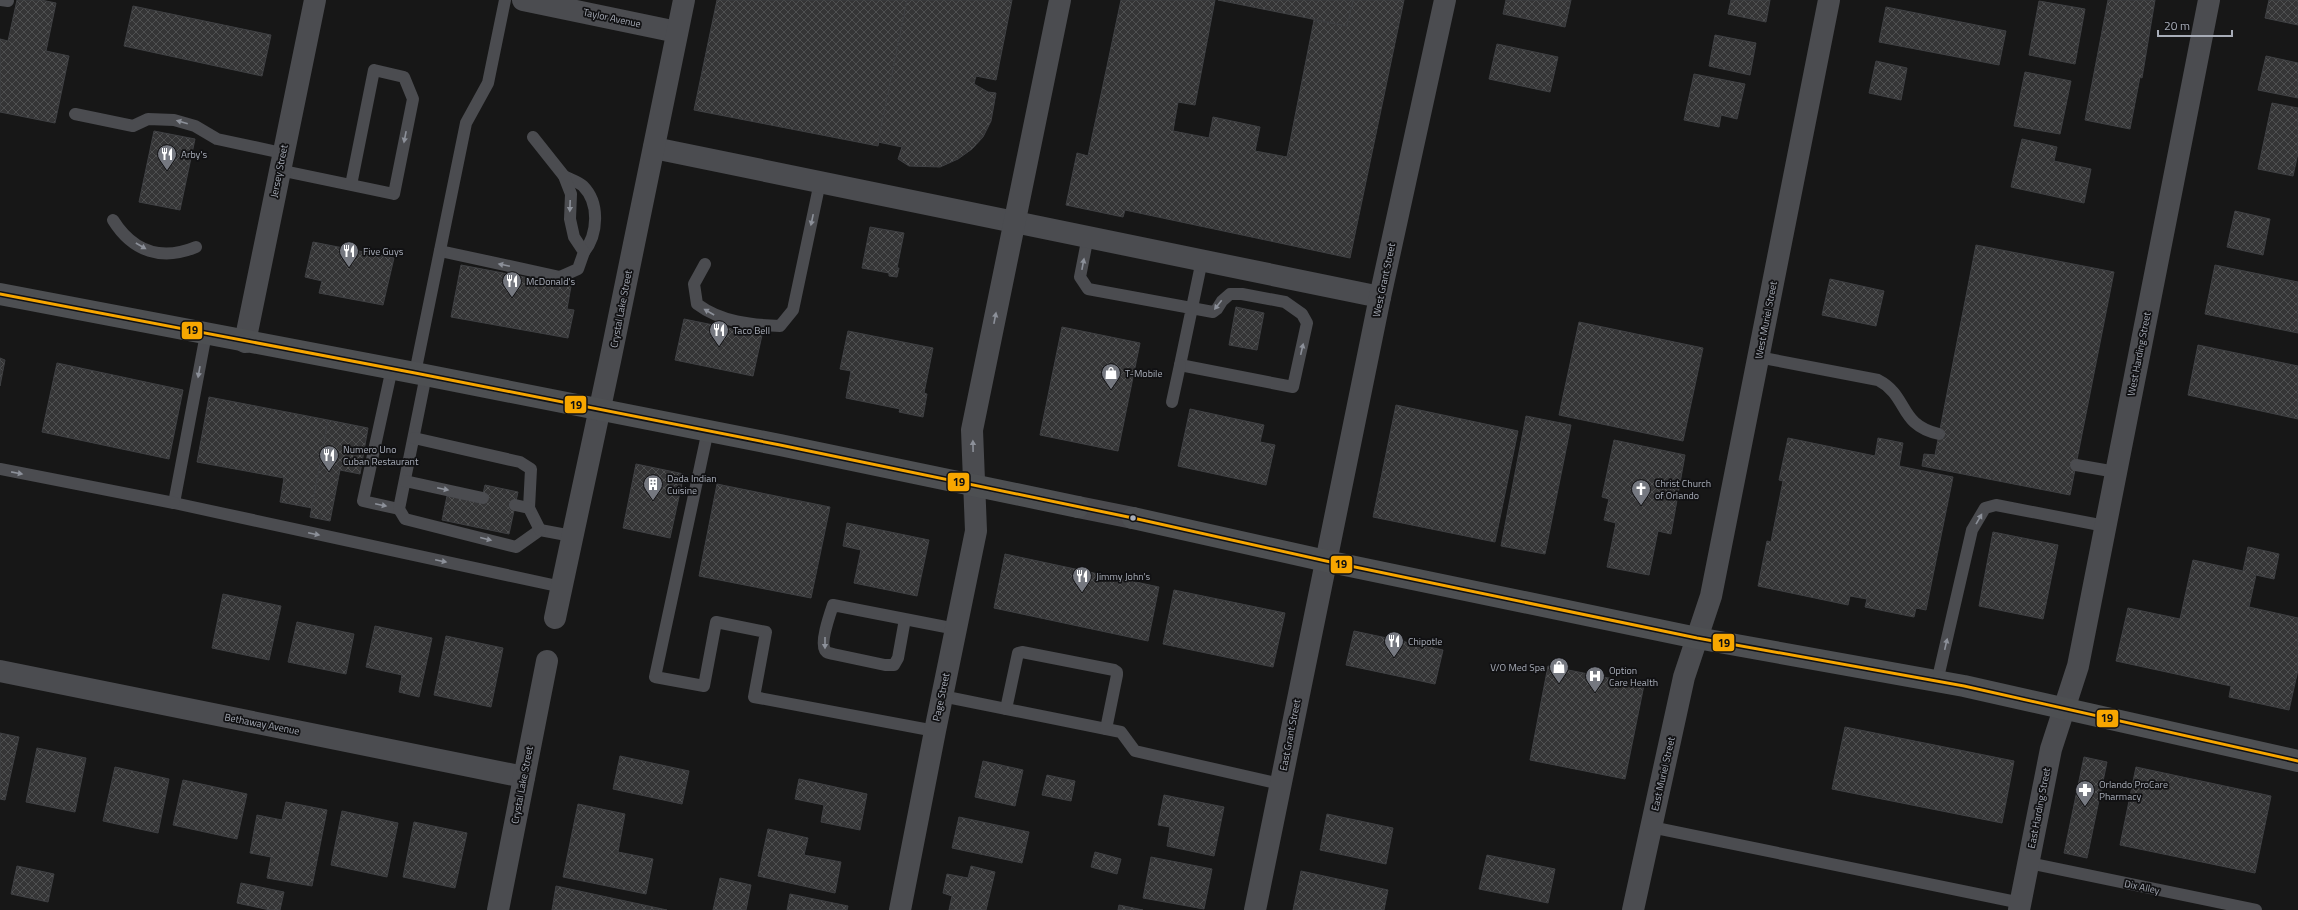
<svg xmlns="http://www.w3.org/2000/svg" width="2298" height="910" viewBox="0 0 2298 910" font-family="'Titillium Web',sans-serif">
	<style>
		.building { fill: url(#building-cross-hatch); stroke: #3f4043 }
		.lines { fill: none; stroke-linecap: round; stroke-linejoin: round }
		.service { stroke: #4b4c50; stroke-width: 12 }
		.minor { stroke: #4b4c50; stroke-width: 22 }
		.tertiary { stroke: #4b4c50; stroke-width: 22 }
		.secondary { stroke: #4a4a4e; stroke-width: 22 }
		.primary { stroke: #4d4f52; stroke-width: 22 }
		.bus-1-casing { stroke: #111113; stroke-width: 6 }
		.bus-1 { stroke: #f7a600; stroke-width: 3 }
		.oneway { fill: #8c9099 }
		.bus-dot { fill: #a8adb8; stroke: #111113; stroke-width: 1.5 }
		.labels { text-anchor: middle; dominant-baseline: central; stroke-width: 3.5; stroke-linejoin: round; paint-order: stroke }
		.street-label { font-size: 10px; fill: #a8adb8; stroke: #111113 }
		.poi-label { font-size: 10px; fill: #a8adb8; stroke: #111113; text-anchor: start }
		.line-badge { stroke: #111113; stroke-width: 1.5 }
		.pale-badge-label { font-size: 11px; text-anchor: middle; font-weight: bold; fill: #111 }
	</style>
	<defs>
		<pattern id="building-cross-hatch" width="8" height="8" patternUnits="userSpaceOnUse"><rect width="8" height="8" fill="#353536"/><path d="M0 0l8 8M0 8l8-8" fill="none" stroke="#4f5051"/></pattern>
	</defs>
	<rect width="100%" height="100%" fill="#171717"/>
	<!-- building -->
	<g class="building">
		<polygon points="17,0 41,0 56,3 46,51 69,56 55,123 0,112 0,39 8,41"/>
		<polygon points="717,0 907,0 878,146 694,110"/>
		<polygon points="907,0 1012,0 996,80 976,76 974,84 988,92 996,93 991,121 983,137 972,149 958,159 940,167 909,166 898,159 902,147 878,142"/>
		<polygon points="1121,0 1215,0 1195,105 1178,102 1173,131 1209,138 1213,117 1260,127 1255,151 1287,157 1314,20 1347,26 1353,0 1404,0 1350,258 1125,210 1123,217 1066,205 1077,153 1088,156"/>
		<polygon points="1218,0 1353,0 1347,26"/>
		<polygon points="1506,0 1571,0 1565,27 1503,14"/>
		<polygon points="1731,0 1770,0 1766,22 1728,14"/>
		<polygon points="2108,0 2155,0 2142,78 2140,77 2130,129 2085,120"/>
		<polygon points="2269,0 2298,0 2298,25 2265,18"/>
		<polygon points="2039,1 2085,9 2075,64 2029,55"/>
		<polygon points="133,6 271,35 262,76 124,46"/>
		<polygon points="1886,7 2006,31 1999,65 1879,42"/>
		<polygon points="1715,35 1756,43 1750,75 1709,66"/>
		<polygon points="1497,44 1558,57 1550,92 1489,79"/>
		<polygon points="2266,56 2298,63 2298,98 2258,90"/>
		<polygon points="1876,61 1907,68 1901,100 1869,93"/>
		<polygon points="2025,72 2071,81 2060,134 2014,126"/>
		<polygon points="1694,74 1745,84 1737,119 1721,115 1719,127 1684,120"/>
		<polygon points="2272,103 2298,108 2298,153 2293,176 2258,169"/>
		<polygon points="154,131 195,139 180,210 139,202"/>
		<polygon points="2022,139 2057,147 2054,161 2091,169 2084,203 2011,187"/>
		<polygon points="2235,211 2270,219 2263,255 2227,247"/>
		<polygon points="870,227 904,233 897,268 899,268 897,277 889,276 889,273 862,268"/>
		<polygon points="313,242 394,258 383,305 319,293 322,281 305,277"/>
		<polygon points="1976,245 2114,272 2070,495 1922,466 1924,454 1935,455"/>
		<polygon points="461,265 571,286 567,309 574,310 568,338 451,317"/>
		<polygon points="2215,265 2298,282 2298,333 2205,314"/>
		<polygon points="1830,279 1884,291 1876,326 1822,315"/>
		<polygon points="1236,307 1264,313 1257,350 1229,345"/>
		<polygon points="684,319 762,335 753,376 675,360"/>
		<polygon points="1579,322 1703,348 1683,441 1559,415"/>
		<polygon points="1062,327 1140,343 1118,451 1040,435"/>
		<polygon points="848,331 933,348 924,393 927,394 923,417 899,412 900,409 846,398 851,371 840,369"/>
		<polygon points="2198,345 2298,366 2298,419 2188,395"/>
		<polygon points="0,358 5,360 0,386"/>
		<polygon points="57,363 183,390 169,459 42,432"/>
		<polygon points="209,397 328,420 312,508 280,502 284,478 197,462"/>
		<polygon points="1396,405 1518,431 1495,542 1373,517"/>
		<polygon points="1190,409 1264,425 1260,442 1275,445 1266,485 1178,466"/>
		<polygon points="1526,416 1571,425 1545,554 1501,546"/>
		<polygon points="328,420 368,428 360,474 340,470 330,521 310,517"/>
		<polygon points="1788,438 1875,456 1878,438 1903,443 1899,466 1953,477 1926,610 1916,608 1914,617 1865,607 1867,599 1850,596 1848,605 1758,586 1767,541 1771,542 1783,481 1779,480"/>
		<polygon points="1614,440 1685,455 1671,534 1658,531 1649,575 1607,567 1616,523 1604,520 1609,499 1602,497"/>
		<polygon points="636,464 684,474 670,538 623,528"/>
		<polygon points="717,484 830,507 811,598 699,576"/>
		<polygon points="485,485 518,492 509,534 442,520 447,496 481,503"/>
		<polygon points="847,523 929,540 917,596 854,583 861,550 843,546"/>
		<polygon points="1993,532 2058,545 2043,619 1979,606"/>
		<polygon points="2248,547 2279,554 2274,579 2256,575 2249,607 2298,618 2298,670 2289,710 2229,697 2231,686 2116,661 2128,608 2180,619 2193,560 2243,571"/>
		<polygon points="1005,554 1159,587 1148,641 994,608"/>
		<polygon points="1174,590 1285,613 1273,667 1163,644"/>
		<polygon points="223,594 281,606 269,660 212,648"/>
		<polygon points="297,622 354,634 346,674 288,662"/>
		<polygon points="375,626 432,638 419,697 399,692 402,675 366,667"/>
		<polygon points="1354,631 1443,650 1435,684 1346,665"/>
		<polygon points="446,636 503,648 491,707 434,695"/>
		<polygon points="1548,666 1644,685 1625,779 1530,760"/>
		<polygon points="1845,727 2014,761 2002,823 1832,789"/>
		<polygon points="0,733 19,737 5,800 0,799"/>
		<polygon points="37,748 86,758 75,812 26,802"/>
		<polygon points="620,756 689,771 682,804 613,789"/>
		<polygon points="2084,757 2107,762 2087,858 2064,853"/>
		<polygon points="983,761 1023,770 1015,806 975,797"/>
		<polygon points="115,767 169,779 158,833 103,821"/>
		<polygon points="2136,767 2271,796 2255,873 2120,845"/>
		<polygon points="1047,775 1075,781 1071,801 1042,795"/>
		<polygon points="799,779 867,794 860,830 821,822 824,805 795,799"/>
		<polygon points="183,780 247,794 237,839 173,825"/>
		<polygon points="1164,795 1224,807 1214,856 1167,846 1170,827 1158,825"/>
		<polygon points="286,802 327,810 312,886 267,878 271,857 250,853 257,815 282,820"/>
		<polygon points="578,804 625,814 618,852 653,859 646,894 563,877"/>
		<polygon points="342,811 398,823 387,877 331,865"/>
		<polygon points="1327,814 1393,828 1386,864 1320,850"/>
		<polygon points="959,817 1029,832 1022,863 952,848"/>
		<polygon points="414,822 467,833 455,888 403,877"/>
		<polygon points="768,829 808,838 804,855 841,862 835,893 758,876"/>
		<polygon points="1095,852 1121,859 1117,874 1091,867"/>
		<polygon points="1487,855 1555,869 1548,903 1479,889"/>
		<polygon points="1151,857 1212,869 1204,909 1143,898"/>
		<polygon points="17,866 54,874 48,902 11,894"/>
		<polygon points="971,866 995,872 986,910 949,910 952,896 943,893 947,874 968,878"/>
		<polygon points="1301,871 1388,890 1384,910 1293,910"/>
		<polygon points="720,878 751,885 746,910 713,910"/>
		<polygon points="241,883 284,892 280,910 270,910 237,903"/>
		<polygon points="556,886 667,910 552,910"/>
		<polygon points="790,894 848,906 847,910 787,910"/>
		<polygon points="1119,905 1143,910 1118,910"/>
	</g>
	<g class="lines">
		<!-- service -->
		<g class="service">
			<polyline points="1,0 8,1"/>
			<polyline points="75,114 133,126 148,119 174,120 195,126 217,139 282,153"/>
			<polyline points="279,170 351,185 374,70 404,77 413,99 394,194 351,185"/>
			<path d="M 564,176 C 570,179 579,182 583,186 C 600,203 598,234 584,252"/>
			<path d="M 113,220 C 133,252 162,261 196,247"/>
			<polyline points="1088,236 1080,277 1088,289 1213,312 1217,309 1222,301 1230,294 1242,294 1285,302 1302,314 1307,323 1293,387 1180,365 1202,260"/>
			<polyline points="440,251 560,277 578,269 584,252 574,237 570,219 571,194 564,176 533,137"/>
			<path d="M 705,264 L 694,284 L 697,304 C 721,322 751,325 780,326 L 793,310 L 820,182"/>
			<polyline points="206,334 174,503 562,587"/>
			<path d="M 1758,357 L 1878,380 C 1909,396 1898,425 1939,434"/>
			<polyline points="392,368 363,501 399,509"/>
			<polyline points="415,373 466,123 488,83 505,0"/>
			<polyline points="426,375 399,509 405,519 516,547 540,530 572,536"/>
			<polyline points="1172,402 1180,365"/>
			<polyline points="708,430 655,677 704,686 716,622 766,632 754,697 935,731"/>
			<polyline points="414,438 520,462 531,469 529,508 540,530"/>
			<polyline points="2076,465 2116,472"/>
			<polyline points="0,469 174,503"/>
			<polyline points="405,481 483,498"/>
			<polyline points="515,505 529,508"/>
			<path d="M 905,619 L 898,658 L 894,665 L 885,665 L 833,654 C 830,653 826,653 825,650 C 820,642 830,614 833,605 L 956,629"/>
			<polyline points="1937,682 1972,530 1985,508 1996,505 2105,526"/>
			<polyline points="942,696 1121,732 1135,751 1280,784"/>
			<polyline points="1006,709 1018,653 1022,652 1114,670 1117,672 1117,675 1106,729"/>
			<polyline points="1651,827 2021,903"/>
			<polyline points="2029,863 2256,910"/>
		</g>
		<!-- minor -->
		<g class="minor">
			<polyline points="523,0 677,32"/>
			<polyline points="654,148 1380,297"/>
			<polyline points="245,342 315,0"/>
			<polyline points="555,618 610,361 684,0"/>
			<polyline points="0,671 524,777"/>
			<polyline points="498,910 547,661"/>
			<polyline points="900,910 935,731 976,531 972,430 1060,0"/>
			<polyline points="1633,910 1684,677 1711,596 1829,0"/>
			<polyline points="2019,910 2051,749 2078,666 2209,0"/>
		</g>
		<!-- tertiary -->
		<polyline class="tertiary" points="1255,910 1380,297 1445,0"/>
		<!-- secondary -->
		<polyline class="secondary" points="1078,507 1133,518"/>
		<!-- primary -->
		<g class="primary">
			<polyline points="0,294 415,373 780,445 1078,507"/>
			<polyline points="1133,518 1326,561 1697,638 1964,686 2298,761"/>
		</g>
		<!-- bus-1 casing -->
		<g class="bus-1-casing">
			<polyline id="bus-1" points="0,294 415,373 780,445 1133,518 1326,561 1697,638 1964,686 2298,761"/>
		</g>
		<!-- bus-1 -->
		<use href="#bus-1" class="bus-1"/>
	</g>
	<!-- one-way arrows -->
	<defs><path id="oneway-solid" d="M-6-.8H1V-3.2L6.5 0L1 3.2V.8H-6Z"/></defs>
	<g class="oneway">
		<use href="#oneway-solid" transform="translate(182 122) rotate(-164)"/>
		<use href="#oneway-solid" transform="translate(405 137) rotate(101)"/>
		<use href="#oneway-solid" transform="translate(570 206) rotate(92)"/>
		<use href="#oneway-solid" transform="translate(812 220) rotate(102)"/>
		<use href="#oneway-solid" transform="translate(141 246) rotate(30)"/>
		<use href="#oneway-solid" transform="translate(1083 264) rotate(-79)"/>
		<use href="#oneway-solid" transform="translate(504 265) rotate(-168)"/>
		<use href="#oneway-solid" transform="translate(1218 305) rotate(128)"/>
		<use href="#oneway-solid" transform="translate(709 312) rotate(-150)"/>
		<use href="#oneway-solid" transform="translate(995 318) rotate(-79)"/>
		<use href="#oneway-solid" transform="translate(1302 349) rotate(-77)"/>
		<use href="#oneway-solid" transform="translate(199 372) rotate(100)"/>
		<use href="#oneway-solid" transform="translate(973 446) rotate(-91)"/>
		<use href="#oneway-solid" transform="translate(17 473) rotate(11)"/>
		<use href="#oneway-solid" transform="translate(443 489) rotate(12)"/>
		<use href="#oneway-solid" transform="translate(381 505) rotate(12)"/>
		<use href="#oneway-solid" transform="translate(1979 519) rotate(-60)"/>
		<use href="#oneway-solid" transform="translate(314 534) rotate(12)"/>
		<use href="#oneway-solid" transform="translate(486 539) rotate(14)"/>
		<use href="#oneway-solid" transform="translate(441 561) rotate(12)"/>
		<use href="#oneway-solid" transform="translate(825 643) rotate(90)"/>
		<use href="#oneway-solid" transform="translate(1946 644) rotate(-77)"/>
	</g>
	<!-- icons -->
	<defs>
		<g id="restaurant-pin" transform="scale(1)"><path d="M0 17L-7.5 6A9.5 9.5 0 1 1 7.5 6Z" fill="#757880" stroke="#111113"/><path d="M-5-6h1v4h1v-4h1v4h1v-4h1v5L-1.5 .5V6h-2V.5L-5-1ZM5-6V6H3V1.5H1.5Q1.5-4 5-6Z" fill="#fff"/></g>
		<g id="shop-pin" transform="scale(1)"><path d="M0 17L-7.5 6A9.5 9.5 0 1 1 7.5 6Z" fill="#757880" stroke="#111113"/><path d="M-5-2.5h2.3a2.7 3.5 0 0 1 5.4 0H5L5.5 6h-11ZM-1.5-2.5h3a1.5 2.3 0 0 0-3 0Z" fill="#fff"/></g>
		<g id="building-pin" transform="scale(1)"><path d="M0 17L-7.5 6A9.5 9.5 0 1 1 7.5 6Z" fill="#757880" stroke="#111113"/><path d="M-4-6H4V6H1V3H-1V6H-4ZM-2.5-4.3h1.7v1.8h-1.7ZM.8-4.3h1.7v1.8H.8ZM-2.5-1h1.7V.8h-1.7ZM.8-1h1.7V.8H.8Z" fill="#fff"/></g>
		<g id="church-pin" transform="scale(1)"><path d="M0 17L-7.5 6A9.5 9.5 0 1 1 7.5 6Z" fill="#757880" stroke="#111113"/><path d="M-1.2-6h2.4v3.5h3.3v2.4h-3.3V6h-2.4V-.1h-3.3v-2.4h3.3Z" fill="#fff"/></g>
		<g id="hospital-pin" transform="scale(1)"><path d="M0 17L-7.5 6A9.5 9.5 0 1 1 7.5 6Z" fill="#757880" stroke="#111113"/><path d="M-5-5h3v3.5h4V-5h3V5h-3V1.5h-4V5h-3Z" fill="#fff"/></g>
		<g id="pharmacy-pin" transform="scale(1)"><path d="M0 17L-7.5 6A9.5 9.5 0 1 1 7.5 6Z" fill="#757880" stroke="#111113"/><path d="M-2-6h4v4h4v4h-4v4h-4v-4h-4v-4h4Z" fill="#fff"/></g>
	</defs>
	<g fill-rule="evenodd">
		<use href="#restaurant-pin" x="167" y="154"/>
		<use href="#restaurant-pin" x="349" y="251"/>
		<use href="#restaurant-pin" x="512" y="281"/>
		<use href="#restaurant-pin" x="719" y="330"/>
		<use href="#shop-pin" x="1111" y="373"/>
		<use href="#restaurant-pin" x="329" y="455"/>
		<use href="#building-pin" x="653" y="484"/>
		<use href="#church-pin" x="1641" y="489"/>
		<use href="#restaurant-pin" x="1082" y="576"/>
		<use href="#restaurant-pin" x="1394" y="641"/>
		<use href="#shop-pin" x="1559" y="667"/>
		<use href="#hospital-pin" x="1595" y="676"/>
		<use href="#pharmacy-pin" x="2085" y="790"/>
	</g>
	<!-- markers -->
	<circle class="bus-dot" cx="1133" cy="518" r="3.5"/>
	<g class="labels">
		<!-- street labels -->
		<g class="street-label">
			<text transform="translate(612 18) rotate(12)">Taylor Avenue</text>
			<text transform="translate(279 171) rotate(-79)">Jersey Street</text>
			<text transform="translate(1384 280) rotate(-78)">West Grant Street</text>
			<text transform="translate(621 309) rotate(-79)">Crystal Lake Street</text>
			<text transform="translate(1766 320) rotate(-79)">West Muriel Street</text>
			<text transform="translate(2139 354) rotate(-79)">West Harding Street</text>
			<text transform="translate(941 697) rotate(-78)">Page Street</text>
			<text transform="translate(262 724) rotate(11)">Bethaway Avenue</text>
			<text transform="translate(1290 735) rotate(-79)">East Grant Street</text>
			<text transform="translate(1663 774) rotate(-77)">East Muriel Street</text>
			<text transform="translate(522 785) rotate(-79)">Crystal Lake Street</text>
			<text transform="translate(2039 808) rotate(-79)">East Harding Street</text>
			<text transform="translate(2142 887) rotate(12)">Dix Alley</text>
		</g>
		<!-- poi labels -->
		<g class="poi-label">
			<text x="181" y="154">Arby's</text>
			<text x="363" y="251">Five Guys</text>
			<text x="526" y="281">McDonald's</text>
			<text x="733" y="330">Taco Bell</text>
			<text x="1125" y="373">T-Mobile</text>
			<text x="343" y="449">Numero Uno<tspan x="343" dy="12">Cuban Restaurant</tspan></text>
			<text x="667" y="478">Dada Indian<tspan x="667" dy="12">Cuisine</tspan></text>
			<text x="1655" y="483">Christ Church<tspan x="1655" dy="12">of Orlando</tspan></text>
			<text x="1096" y="576">Jimmy John's</text>
			<text x="1408" y="641">Chipotle</text>
			<text x="1545" y="667" text-anchor="end">V/O Med Spa</text>
			<text x="1609" y="670">Option<tspan x="1609" dy="12">Care Health</tspan></text>
			<text x="2099" y="784">Orlando ProCare<tspan x="2099" dy="12">Pharmacy</tspan></text>
		</g>
	</g>
	<g class="line-badge">
		<rect x="181" y="321" width="22" height="19" rx="4" fill="#f7a600"/>
		<rect x="564" y="395" width="23" height="19" rx="4" fill="#f7a600"/>
		<rect x="947" y="472" width="23" height="20" rx="4" fill="#f7a600"/>
		<rect x="1330" y="555" width="23" height="19" rx="4" fill="#f7a600"/>
		<rect x="1712" y="633" width="23" height="19" rx="4" fill="#f7a600"/>
		<rect x="2096" y="709" width="23" height="19" rx="4" fill="#f7a600"/>
	</g>
	<g class="pale-badge-label">
		<text x="192" y="334">19</text>
		<text x="576" y="409">19</text>
		<text x="959" y="486">19</text>
		<text x="1341" y="568">19</text>
		<text x="1724" y="647">19</text>
		<text x="2107" y="722">19</text>
	</g>
	<!-- scale -->
	<path d="M2158 30v6h74v-6" fill="none" stroke="#a8adb8" stroke-width="2"/>
	<text x="2164" y="30" font-size="12" fill="#a8adb8" stroke="#111113" stroke-width="3" paint-order="stroke">20 m</text>
</svg>
